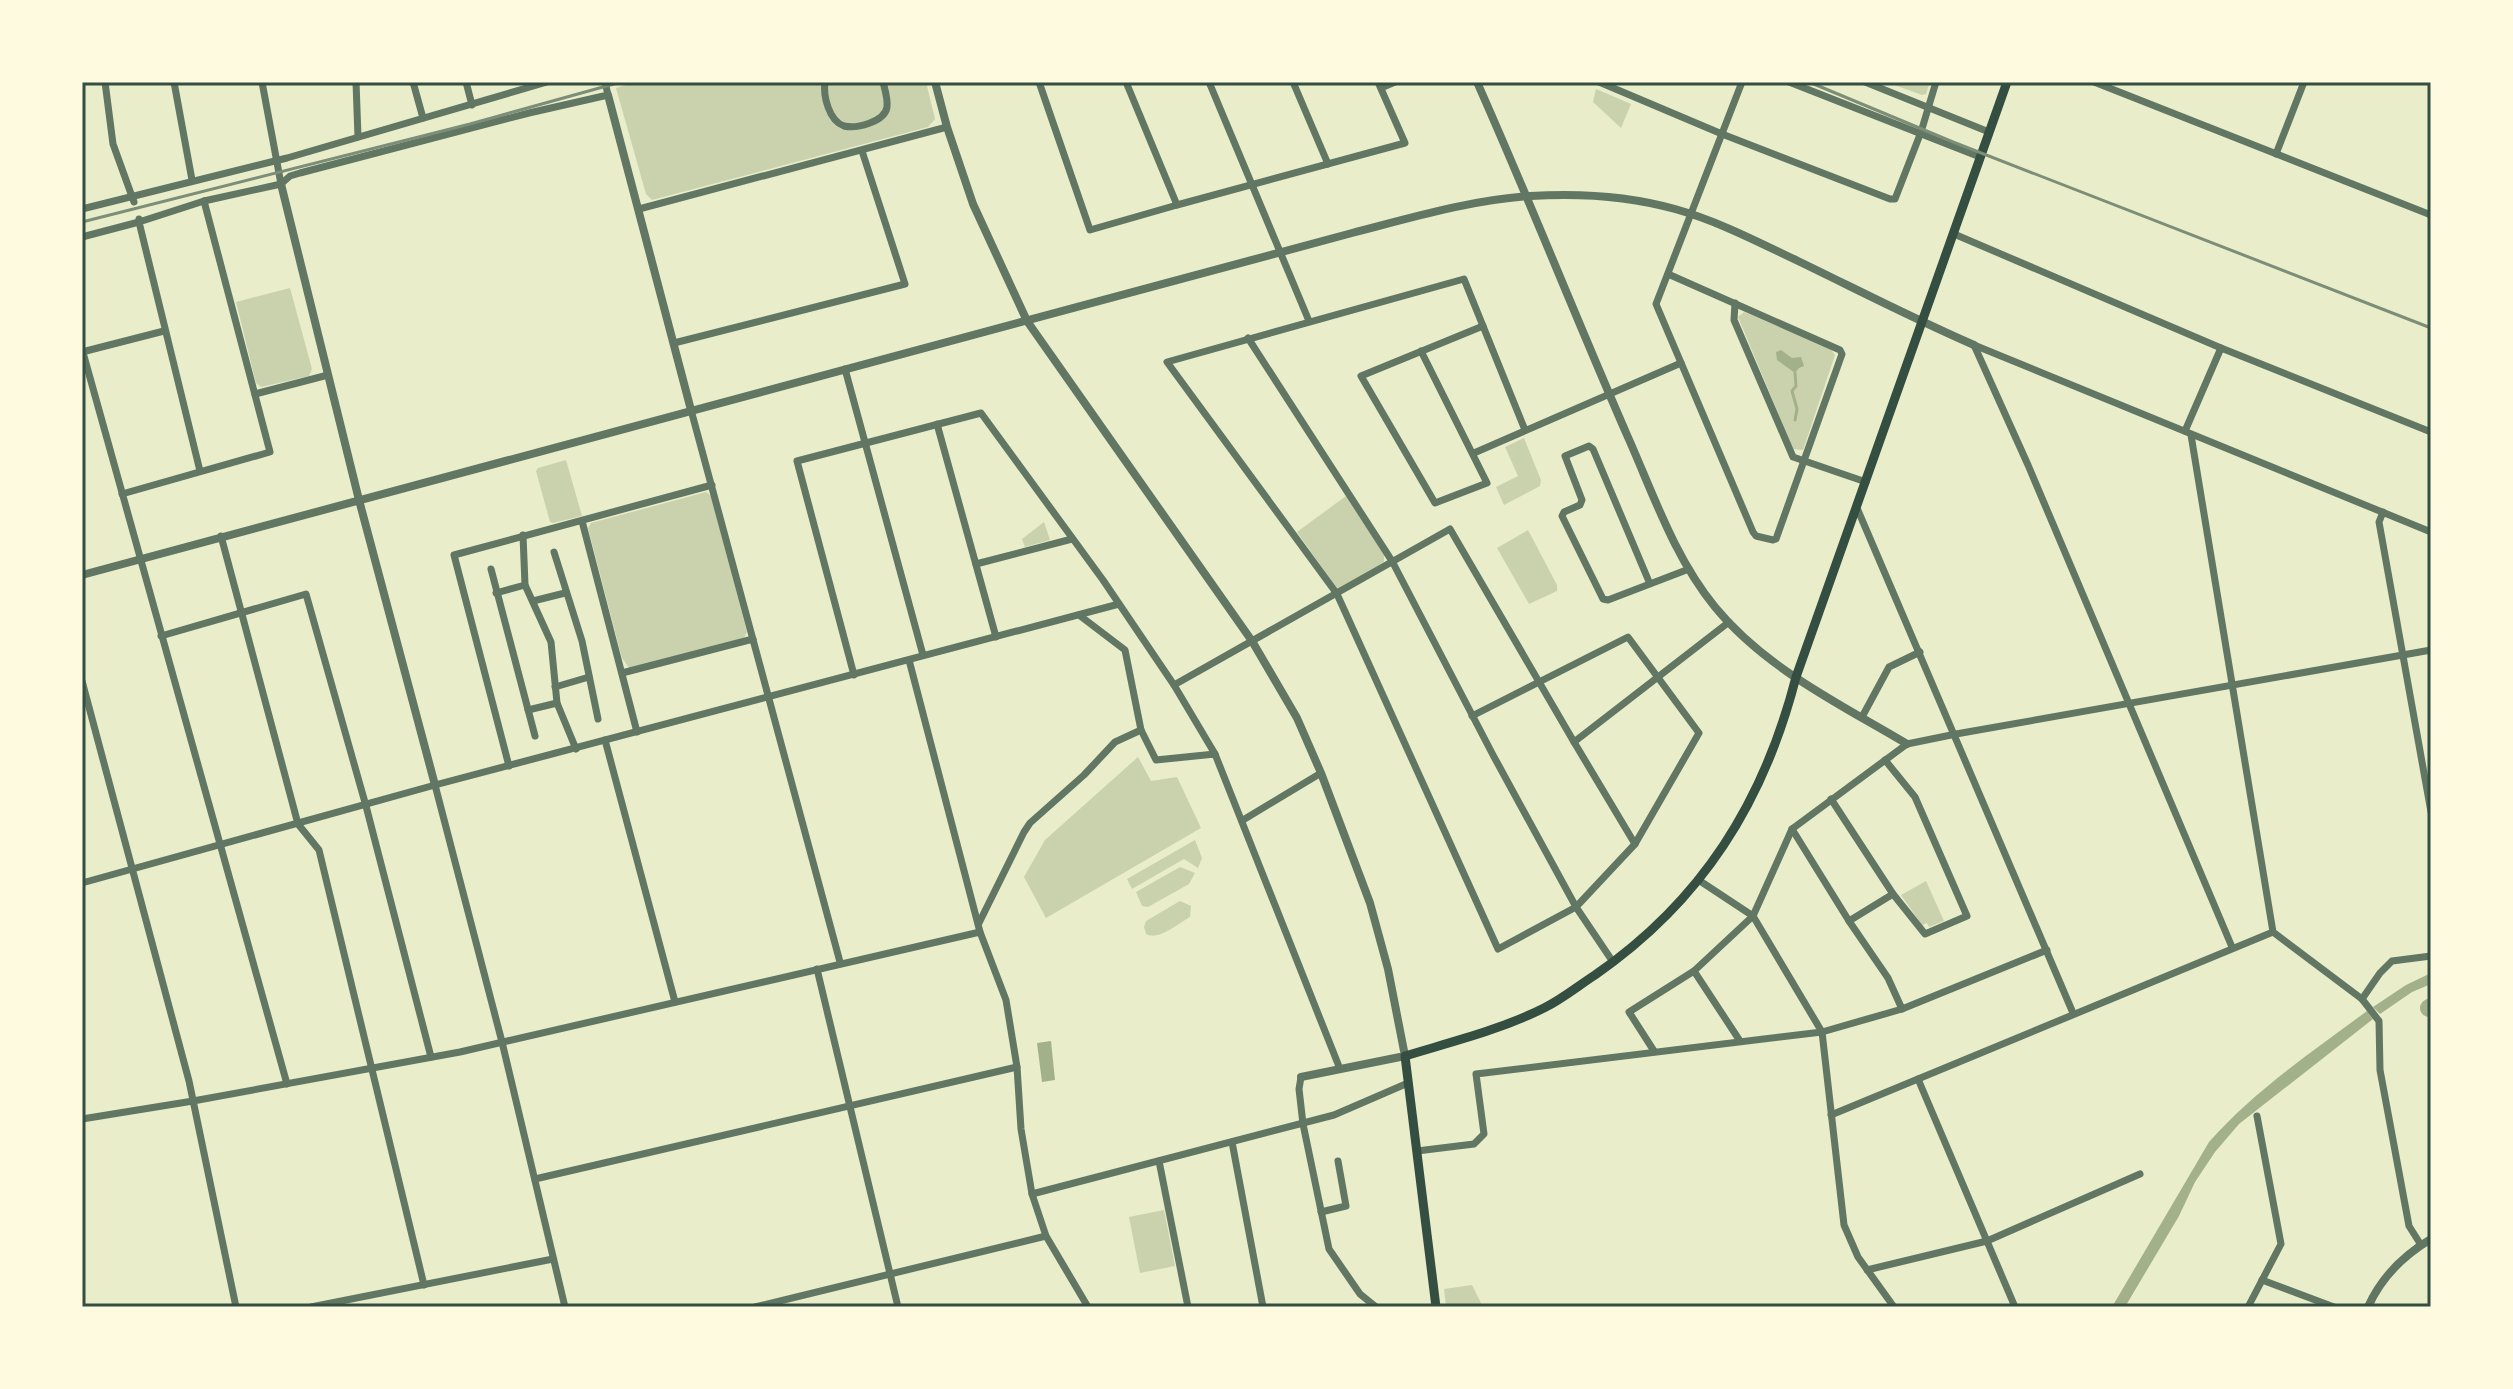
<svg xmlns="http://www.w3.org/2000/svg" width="2513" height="1389" viewBox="0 0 2513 1389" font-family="'Golos Text',sans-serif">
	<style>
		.green { fill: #cad2ad }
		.water { fill: #a3b18a }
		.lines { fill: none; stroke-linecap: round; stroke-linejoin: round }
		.stream { stroke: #a3b18a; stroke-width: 3 }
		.river { stroke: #a3b18a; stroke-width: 18 }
		.minor { stroke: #617663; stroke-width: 7 }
		.tertiary { stroke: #617663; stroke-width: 8 }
		.secondary { stroke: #344e41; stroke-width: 9 }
		.rail { stroke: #7c8e77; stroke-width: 3 }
		.neatline { fill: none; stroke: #344e41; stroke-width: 3 }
	</style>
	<rect width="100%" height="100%" fill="#e9edc9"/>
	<!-- green -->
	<g class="green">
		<polygon points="637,82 926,82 935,119 928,127 652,200 646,194 616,88"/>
		<polygon points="1886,82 1930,82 1926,94 1922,95"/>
		<polygon points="1596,89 1631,104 1621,128 1593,102"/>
		<polygon points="290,288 312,369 309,376 261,387 256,383 236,302"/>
		<polygon points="1744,312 1831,349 1835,355 1803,450 1793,449 1738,317"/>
		<polygon points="1524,438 1541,480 1540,486 1504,505 1496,487 1518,476 1505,447"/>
		<polygon points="566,460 582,516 553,523 550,522 536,471 538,468"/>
		<polygon points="706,492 711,496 747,632 744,638 630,669 622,658 588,528 591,523"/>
		<polygon points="1346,496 1384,555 1384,562 1338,590 1297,532"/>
		<polygon points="1044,522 1050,540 1025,547 1022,539"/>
		<polygon points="1528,530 1557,585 1557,591 1529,604 1497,548"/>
		<polygon points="1138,757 1151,781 1177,777 1201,828 1046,918 1024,877 1045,840"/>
		<polygon points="1195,840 1202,858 1198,868 1184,859 1132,889 1127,879"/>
		<polygon points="1180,867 1195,873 1189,884 1148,907 1142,906 1136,892"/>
		<polygon points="1926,881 1944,921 1929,927 1927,923 1922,925 1901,895"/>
		<path d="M 1180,901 L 1191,906 L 1190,917 C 1177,924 1159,941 1146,934 L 1144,927 L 1146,921 Z"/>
		<polygon points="1164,1210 1175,1266 1140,1273 1129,1217"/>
		<polygon points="1472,1285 1483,1307 1446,1307 1444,1289"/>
	</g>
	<!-- water -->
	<g class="water">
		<polygon points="1781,350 1792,358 1801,357 1804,366 1799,368 1795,373 1777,360 1776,352"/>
		<polygon points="2431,973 2431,984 2412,992 2380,1014 2373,1007 2406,985"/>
		<path d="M 2367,1011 L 2373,1019 L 2239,1124 L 2215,1152 L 2195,1182 L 2179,1216 L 2125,1307 L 2112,1307 L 2209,1142 C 2254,1091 2313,1051 2367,1011 Z"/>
		<polygon points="1051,1041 1055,1080 1042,1082 1037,1043"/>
	</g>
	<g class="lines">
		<!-- stream -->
		<polyline class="stream" points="1795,373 1796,386 1792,391 1797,409 1795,420"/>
		<!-- river -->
		<polyline class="river" points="2429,1008 2431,1007"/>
		<!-- minor -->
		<g class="minor">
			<polyline points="105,82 113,144 134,202"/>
			<polyline points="174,82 192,180"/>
			<polyline points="262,82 281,184"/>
			<polyline points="356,82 358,137"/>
			<polyline points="413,82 423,118"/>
			<polyline points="466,82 472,105"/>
			<path d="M 825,82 C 823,96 829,121 844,126 C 856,129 885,122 887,107 C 888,99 885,90 883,82"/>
			<polyline points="1039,82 1090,230 1177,205"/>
			<polyline points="1126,82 1177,205 1405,143 1378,82"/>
			<polyline points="1209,82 1309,321"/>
			<polyline points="1293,82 1328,164"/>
			<polyline points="1599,82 1722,134 1890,199 1895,199 1921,132 1936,82"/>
			<polyline points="1789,82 1980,157"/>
			<polyline points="1865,82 1989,132"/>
			<polyline points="2094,82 2431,215"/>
			<polyline points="1381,88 1395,82"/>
			<polyline points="2276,154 2304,82"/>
			<polyline points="82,209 287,158 547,82"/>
			<polyline points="639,209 947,127"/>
			<polyline points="1954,234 2221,348 2431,432"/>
			<polyline points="82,237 139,222 139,219"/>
			<polyline points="1668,274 1840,350 1842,354 1776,539 1773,540 1756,536 1753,532 1656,304 1742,82"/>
			<polyline points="1735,303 1734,320 1793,457 1866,482"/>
			<polyline points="1248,338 1392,561 1493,755 1576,907 1613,962"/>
			<polyline points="674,343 905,284 862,151"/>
			<polyline points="1974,345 2028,465 2232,947"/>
			<polyline points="1974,345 2431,532"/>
			<polyline points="82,349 287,1084"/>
			<polyline points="1421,351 1487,483 1435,503 1361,376 1483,326"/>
			<polyline points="82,352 164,331"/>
			<polyline points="845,369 923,655"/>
			<polyline points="255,394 328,375"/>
			<polyline points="691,410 840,962"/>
			<polyline points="937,424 996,637"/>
			<polyline points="2185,431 2221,348"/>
			<polyline points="2191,435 2273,932 2362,999 2379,1021 2380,1070 2409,1226 2421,1245"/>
			<polyline points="1474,453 1681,363"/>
			<polyline points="200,471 139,222 204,201 281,184 290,176 300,173 529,113 608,95 605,82"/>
			<polyline points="122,494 270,452 204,201"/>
			<polyline points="1857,508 2073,1013"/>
			<polyline points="2383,512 2379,522 2431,812"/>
			<polyline points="582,521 637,732"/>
			<polyline points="523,535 525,585 551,642 557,703 576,749"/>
			<polyline points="221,536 298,824 319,850 424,1285"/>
			<polyline points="554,552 582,641 598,719"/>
			<polyline points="976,564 1072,539"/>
			<polyline points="491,569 535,736"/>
			<polyline points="1650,584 1593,449 1589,446 1565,456 1582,500 1580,505 1564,512 1562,516 1603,599 1608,600 1689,569"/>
			<polyline points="496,593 525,585"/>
			<polyline points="533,601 565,593"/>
			<polyline points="1079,615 1125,650 1141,730 1156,760 1215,754 1340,1069"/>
			<polyline points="161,636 306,594 366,806 431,1057"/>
			<polyline points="909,660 980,932 1006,1000 1017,1067 1021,1129 1032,1194 1046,1236 1088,1307"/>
			<polyline points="622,673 753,639"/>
			<polyline points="854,675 797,461 981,413 1103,580 1174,685"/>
			<polyline points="82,681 189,1081 236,1307"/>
			<polyline points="555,687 589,677"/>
			<polyline points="528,710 557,703"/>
			<polyline points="1472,716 1628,637 1699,733 1635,844 1576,907 1498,949 1337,594 1167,362 1464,279 1525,430"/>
			<polyline points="1862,717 1889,667 1920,652"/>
			<polyline points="605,740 675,1002"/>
			<polyline points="1574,742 1635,844"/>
			<polyline points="1215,754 1174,685 1450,529 1574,742 1729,622"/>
			<polyline points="509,766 454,555 712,485"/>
			<polyline points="435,785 502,1042 565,1307"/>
			<polyline points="1831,799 1893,894 1925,934 1967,916 1915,797 1885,760"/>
			<polyline points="1243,820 1321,773"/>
			<polyline points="1792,829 1849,921 1888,978 1902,1009"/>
			<polyline points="1700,881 1753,916 1822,1032 1844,1225 1858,1257 1894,1307"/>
			<polyline points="82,883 435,785 1119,604"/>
			<polyline points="1849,921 1893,894"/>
			<polyline points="979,923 1024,832 1030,823 1084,775 1115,742 1141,730"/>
			<polyline points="817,969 898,1307"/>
			<polyline points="1694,971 1740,1041"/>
			<polyline points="2362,999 2380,973 2392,961 2431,956"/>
			<polyline points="1654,1051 1629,1012 1694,971 1753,916 1792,829 1907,744 1956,734 2431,650"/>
			<polyline points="1301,1077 1299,1089 1303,1124 1329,1249 1360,1294 1376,1307"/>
			<polyline points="1918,1079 2015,1307"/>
			<polyline points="1831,1115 2273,932"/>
			<polyline points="82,1119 193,1101 460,1052 980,932"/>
			<polyline points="1232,1142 1263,1307"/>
			<polyline points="1417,1151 1474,1144 1484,1134 1476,1074 1822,1032 1902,1009 2047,950"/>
			<polyline points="1159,1161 1188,1307"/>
			<polyline points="535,1179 1017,1067"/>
			<polyline points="1032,1194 1334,1115 1408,1083"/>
			<polyline points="1321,1212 1346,1206 1338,1161"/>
			<polyline points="1867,1270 1987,1241 2140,1174"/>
			<polyline points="2262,1280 2334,1307"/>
			<polyline points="311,1307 553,1259"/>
			<polyline points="755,1307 1046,1236"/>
			<polyline points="2248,1307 2281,1244 2257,1116"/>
		</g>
		<!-- tertiary -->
		<g class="tertiary">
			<polyline points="935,82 947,127 973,204 1027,321 1252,641 1297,718 1321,773 1370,903 1388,969 1405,1056 1301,1077"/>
			<path d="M 1477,82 C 1529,199 1576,318 1627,435 C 1653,493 1674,557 1715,607 C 1766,669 1840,704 1907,744"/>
			<polyline points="608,95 691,410"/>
			<polyline points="281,184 359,500 435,785"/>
			<path d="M 82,575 L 1352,233 C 1410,218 1470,200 1530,196 C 1578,193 1629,196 1675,209 C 1718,221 1758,242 1798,261 C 1856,289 1914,319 1974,345"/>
			<path d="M 2368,1307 C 2381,1278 2404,1255 2431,1239"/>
		</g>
		<!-- secondary -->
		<path class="secondary" d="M 1436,1307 L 1405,1056 C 1451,1042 1500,1030 1544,1008 C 1562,999 1578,986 1595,975 C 1702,901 1764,802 1796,677 L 2007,82"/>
		<!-- rail -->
		<g class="rail">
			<polyline points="1809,82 1953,142 2431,328"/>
			<polyline points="82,222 470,124 621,82"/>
		</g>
	</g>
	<!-- border -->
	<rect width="2513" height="1389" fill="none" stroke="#fefae0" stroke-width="168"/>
	<rect x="84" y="84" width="2345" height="1221" class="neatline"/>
</svg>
